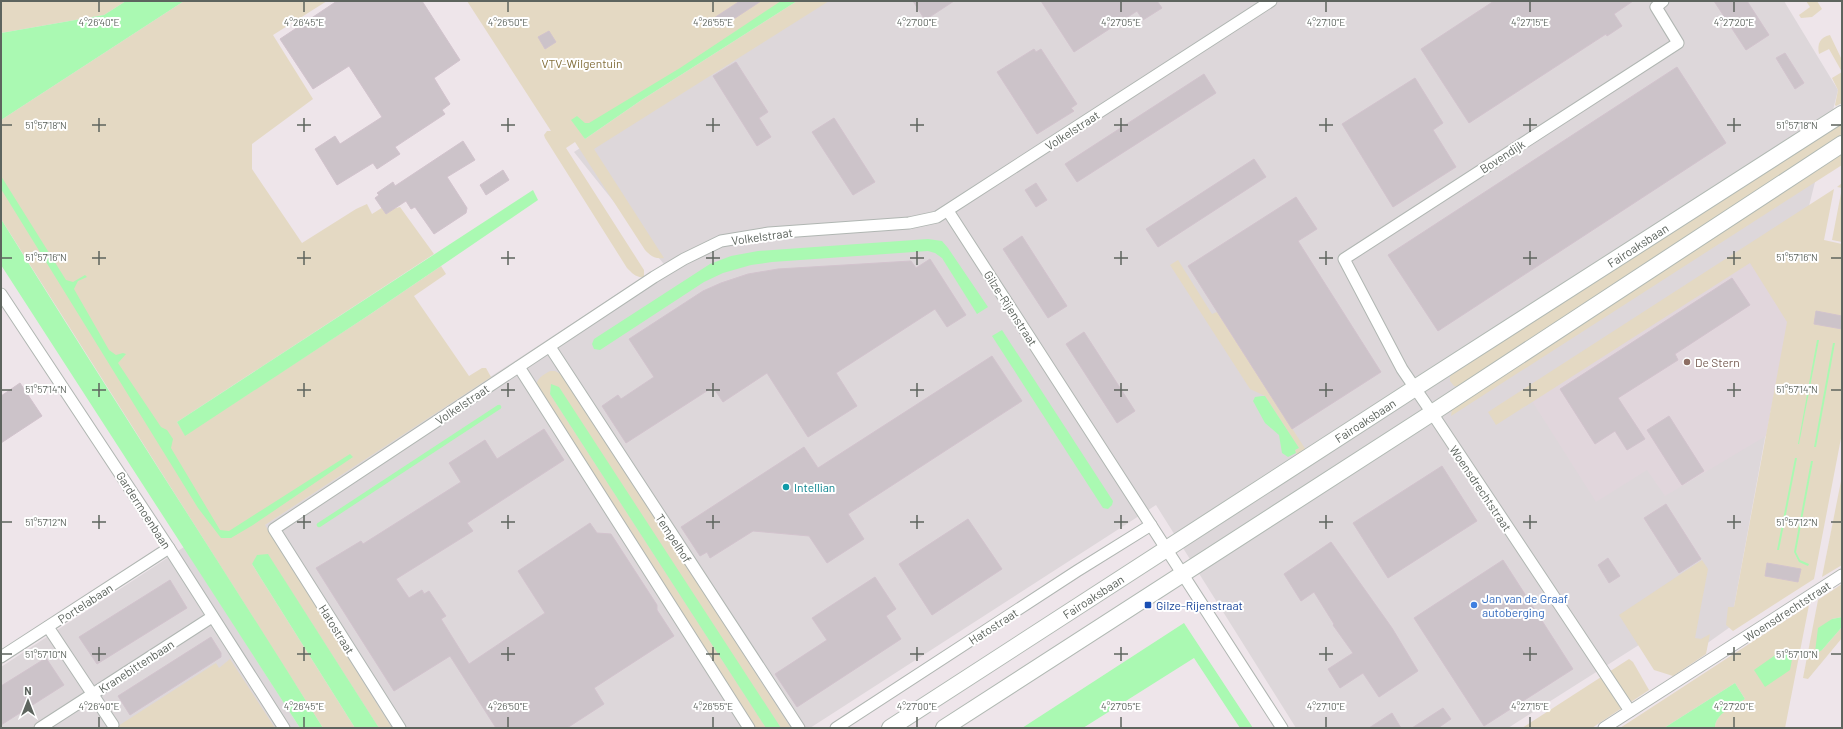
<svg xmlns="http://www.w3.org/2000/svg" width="1843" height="729" viewBox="0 0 1843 729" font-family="Barlow,sans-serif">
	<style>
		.industrial { fill: #ddd7da }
		.education { fill: #e1d6dc }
		.green { fill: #e4d9c3 }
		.water { fill: #aaf9b2 }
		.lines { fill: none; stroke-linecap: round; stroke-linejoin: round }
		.stream { stroke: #aaf9b2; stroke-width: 4.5 }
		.building { fill: #ccc3c9; stroke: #d2c3cd }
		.street-casing { stroke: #b0b6b2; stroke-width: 13 }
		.secondary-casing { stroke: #b1b9b3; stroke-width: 18 }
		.street { stroke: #fff; stroke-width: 11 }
		.secondary { stroke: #fff; stroke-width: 16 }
		.ticks { fill: none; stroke: #5d645e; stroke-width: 1.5 }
		.education-dot { fill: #8d6e63; stroke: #fff; stroke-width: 1.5 }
		.culture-dot { fill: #0f9aa8; stroke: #fff; stroke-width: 1.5 }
		.transit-dot { fill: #1a4fb4; stroke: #fff; stroke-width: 1.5 }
		.shop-dot { fill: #3f7fe0; stroke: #fff; stroke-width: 1.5 }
		.labels { text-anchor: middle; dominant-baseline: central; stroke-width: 4; stroke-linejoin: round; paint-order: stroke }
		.park-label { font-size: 12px; fill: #84703c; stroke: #fff }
		.street-label { font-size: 12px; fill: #5d645e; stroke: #fff }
		.education-label { font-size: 12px; fill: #785e54; stroke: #fff; text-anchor: start }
		.culture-label { font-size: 12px; fill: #0d838f; stroke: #fff; text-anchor: start }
		.shop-label { font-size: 12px; fill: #366cbe; stroke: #fff; text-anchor: start }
		.transit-label { font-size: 12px; fill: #164399; stroke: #fff; text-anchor: start }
		.ticks-label { font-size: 10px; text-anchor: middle; fill: #5d645e; stroke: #fff; stroke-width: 4; stroke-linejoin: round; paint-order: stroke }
	</style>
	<rect width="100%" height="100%" fill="#eee5ea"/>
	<!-- industrial -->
	<g class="industrial">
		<polygon points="808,1 1784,1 1838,90 1803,230 1734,607 1747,615 1678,664 1661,631 1508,728 1296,728 1156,505 810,728 379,728 254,532 623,290 644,277 667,268 574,152"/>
		<polygon points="184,547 300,728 1,728 1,667"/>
	</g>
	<!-- education -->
	<polygon class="education" points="1750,262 1788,322 1766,436 1665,496 1647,470 1596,502 1532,401"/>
	<!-- green -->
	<g class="green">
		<polygon points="1,1 126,1 104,15 1,33"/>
		<polygon points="184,1 327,1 273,35 313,99 252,144 252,169 302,243 356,209 367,204 372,214 388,204 392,209 400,207 434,254 177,422 185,435 369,315 441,266 446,274 414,296 469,376 482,368 486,368 491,377 265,525 392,728 379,728 268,555 252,564 355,728 323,728 1,219 1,120"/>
		<path d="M 467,1 L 792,1 L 584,136 L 585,139 L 640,101 L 797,1 L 829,1 L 594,149 L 664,258 C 655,259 652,257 645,250 L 575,142 L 566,148 L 644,270 L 644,277 C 636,278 632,273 627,268 L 545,138 L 544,135 L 547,131 L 551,131 Z"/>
		<polygon points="1806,1 1817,1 1822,9 1812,17 1801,18 1799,15 1810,7"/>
		<path d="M 1830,35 L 1842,60 L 1842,103 L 1836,106 L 1835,105 L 1838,90 L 1832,78 L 1842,72 L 1829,49 L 1819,54 C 1817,44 1820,37 1830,35 Z"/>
		<polygon points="1842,119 1842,140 1458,387 1454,386 1450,381 1450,372"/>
		<polygon points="1842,151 1842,165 1451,416 1453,404"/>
		<polygon points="1842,183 1842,242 1832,240 1842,188 1837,187"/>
		<polygon points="1834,189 1824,240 1842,244 1842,433 1814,579 1733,631 1726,625 1728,607 1734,607 1787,322 1750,263 1496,425 1488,412"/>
		<polygon points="1178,260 1212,314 1217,312 1306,450 1298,456 1295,451 1299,448 1265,396 1250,389 1170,265"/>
		<path d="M 550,371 L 555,371 L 564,376 L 791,728 L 781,728 L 551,384 L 550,394 L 766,728 L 755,728 L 538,391 C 533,381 541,376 550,371 Z"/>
		<polygon points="1842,476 1842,565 1822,577"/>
		<polygon points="1702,560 1708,569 1695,638 1701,639 1710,634 1706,654 1673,676 1654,670 1619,615"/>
		<polygon points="1842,584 1842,617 1832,619 1822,650 1842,627 1842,638 1808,679 1803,678 1818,600"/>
		<path d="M 1809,605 L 1785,728 L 1715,728 C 1715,713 1734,706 1745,699 L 1735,683 L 1664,728 L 1620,728 Z"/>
		<polygon points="230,659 275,728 115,728 216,663 219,668"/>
		<polygon points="1629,659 1633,662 1649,690 1592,728 1522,728"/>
	</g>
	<!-- water -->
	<g class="water">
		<polygon points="126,1 184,1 1,120 1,33 104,15"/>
		<polygon points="781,1 797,1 640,101 585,139 571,120 577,116 585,123 589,123 680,68"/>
		<polygon points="1,176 66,280 73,282 85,275 87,277 78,281 74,289 109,350 116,355 123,353 126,354 118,363 161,427 167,430 173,439 171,448 220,530 229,531 350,454 353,457 253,525 231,538 221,538 198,508 1,189"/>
		<polygon points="533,190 538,200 369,315 185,436 177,422"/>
		<path d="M 1,219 C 107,390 217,558 323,728 L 300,728 L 1,265 Z"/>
		<polygon points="928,239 942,241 948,248 988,307 977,314 942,258 935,253 928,251 772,262 751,265 723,273 704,282 600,350 594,349 592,344 594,339 710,264 731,256 758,251"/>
		<polygon points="1002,330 1113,501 1112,505 1108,509 1103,508 992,336"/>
		<polygon points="1817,340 1819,340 1799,444 1798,444"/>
		<polygon points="1833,343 1835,343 1816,447 1814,447"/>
		<polygon points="551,384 559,387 781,728 766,728 550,394"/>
		<polygon points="1262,396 1265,396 1299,448 1295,450 1296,453 1288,457 1282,453 1279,435 1265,423 1253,401 1255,397"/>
		<polygon points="1795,458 1797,458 1779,550 1777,550"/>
		<polygon points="1811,461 1813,461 1796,552 1800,560 1809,564 1808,566 1799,562 1794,552"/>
		<polygon points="268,554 379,728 355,728 252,564 257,555"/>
		<polygon points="1842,617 1842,627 1822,650 1817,653 1815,652 1818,628 1832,619"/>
		<polygon points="1184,623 1253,728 1240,728 1194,658 1083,728 1022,728"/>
		<polygon points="1784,649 1788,649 1793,654 1790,670 1765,687 1754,670"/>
		<path d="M 1735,683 L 1745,699 C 1735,706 1715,713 1715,728 L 1664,728 Z"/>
	</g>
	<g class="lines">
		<!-- stream -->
		<polyline class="stream" points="319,525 499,407"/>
	</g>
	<!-- building -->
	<g class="building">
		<polygon points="337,1 422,1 460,60 434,78 450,104 442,110 445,114 395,147 400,154 377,169 373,163 337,185 315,149 335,136 340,144 382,117 349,66 313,89 280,39"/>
		<polygon points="740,1 761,1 720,28 714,18"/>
		<polygon points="913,1 954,1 925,20"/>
		<polygon points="1041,1 1157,1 1162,8 1143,20 1137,11 1074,52"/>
		<polygon points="1494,1 1633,1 1614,14 1622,26 1607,36 1606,34 1469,123 1421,49"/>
		<polygon points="1714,1 1747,1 1769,35 1746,50"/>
		<polygon points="549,31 556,42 545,49 538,37"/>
		<polygon points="1034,49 1036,52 1041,49 1077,104 1071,108 1074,111 1037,134 997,72"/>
		<polygon points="1785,53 1804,83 1795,89 1776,58"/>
		<polygon points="736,62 768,112 759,118 771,137 757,146 713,76"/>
		<polygon points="1677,67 1726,143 1438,331 1388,255"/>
		<polygon points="1204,74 1216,93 1077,182 1065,164"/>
		<polygon points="1415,78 1443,123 1433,130 1456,167 1393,207 1342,124"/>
		<polygon points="834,118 875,182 853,195 812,132"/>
		<polygon points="463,141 475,160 447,177 467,208 466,213 434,234 415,207 411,209 406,201 386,214 375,198 379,195 377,193 393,182 395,186"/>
		<polygon points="1254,159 1266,177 1158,247 1146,229"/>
		<polygon points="503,170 509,180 486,195 480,185"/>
		<polygon points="1036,183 1047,200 1036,207 1025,190"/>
		<polygon points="1296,197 1317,229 1298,241 1381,372 1292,429 1188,266"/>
		<polygon points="1022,236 1067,306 1048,318 1003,249"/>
		<polygon points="930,259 966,315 947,327 935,309 836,373 857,406 808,437 767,373 723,402 713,387 626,443 602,406 618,395 621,399 654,377 629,339 703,291 721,283 748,274 778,269 911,261 916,268"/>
		<polygon points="1732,278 1750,305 1675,354 1678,360 1618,398 1645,439 1627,450 1615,431 1595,444 1560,389"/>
		<polygon points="1816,311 1842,316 1842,329 1814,324"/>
		<polygon points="1084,332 1135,411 1117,423 1066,344"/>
		<polygon points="992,356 1022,401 848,514 864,539 827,563 809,536 753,531 710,558 707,552 700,556 681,527 804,447 818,468"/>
		<polygon points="20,383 42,416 1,443 1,396"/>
		<polygon points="1669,416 1704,471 1682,485 1647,430"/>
		<polygon points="544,429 564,460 467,523 473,531 396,579 409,598 422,590 424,594 429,591 446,616 441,619 469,664 545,613 518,571 590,523 597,533 611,534 657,605 657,610 674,636 594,688 604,704 567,728 496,728 450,656 394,691 316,568 361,541 363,544 461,482 449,463 485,440 497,459"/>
		<polygon points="1442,466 1477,521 1388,578 1353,523"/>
		<polygon points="1666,504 1701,559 1679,573 1644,518"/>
		<polygon points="968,519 1002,569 932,615 899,564"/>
		<polygon points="1331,542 1392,628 1418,671 1379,697 1363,673 1340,688 1328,669 1353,653 1333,625 1334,624 1314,592 1301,601 1284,574"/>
		<polygon points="1608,558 1620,576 1609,583 1598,565"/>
		<polygon points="1503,560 1573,669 1484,726 1414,618"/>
		<polygon points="1767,563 1801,569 1798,582 1765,576"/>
		<polygon points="875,577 896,609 886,616 901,639 797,707 775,674 827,640 812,618"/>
		<polygon points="170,580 187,608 97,664 79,637"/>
		<polygon points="211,637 221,653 221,657 130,715 118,696"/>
		<polygon points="46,658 64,685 1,725 1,686"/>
		<polygon points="1443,708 1451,719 1438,728 1412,728"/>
		<polygon points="1392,713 1401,728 1369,728"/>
	</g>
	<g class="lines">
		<!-- street casing -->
		<g class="street-casing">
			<g id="street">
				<polyline points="948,211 1282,728"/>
				<polyline points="1,294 169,548 284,728"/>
				<polyline points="550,347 799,728"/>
				<polyline points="519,367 749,728"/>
				<polyline points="48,627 113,725"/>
				<polyline points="1,657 169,548"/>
				<polyline points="1630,711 1432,413 1402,369 1344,259 1678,43 1656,7 1663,1"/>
				<polyline points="40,728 212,617"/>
				<polyline points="400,728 274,529 654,277 684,259 721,241 769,233 909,223 937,217 1271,1"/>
				<polyline points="836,728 1077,571 1151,525"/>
				<polyline points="1604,728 1842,575"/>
			</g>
		</g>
		<!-- secondary casing -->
		<g class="secondary-casing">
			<g id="secondary">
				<path id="s1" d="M 890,728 L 1415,388 L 1842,114"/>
				<polyline points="944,728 1432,413 1842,144"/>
			</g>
		</g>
		<!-- street -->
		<use href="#street" class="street"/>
		<!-- secondary -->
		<use href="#secondary" class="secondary"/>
	</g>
	<!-- ticks -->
	<path class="ticks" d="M 99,2 L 99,12M 304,2 L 304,12M 508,2 L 508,12M 713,2 L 713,12M 917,2 L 917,12M 1121,2 L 1121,12M 1326,2 L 1326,12M 1530,2 L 1530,12M 1734,2 L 1734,12M 99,118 L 99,132M 304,118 L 304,132M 508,118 L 508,132M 713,118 L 713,132M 917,118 L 917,132M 1121,118 L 1121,132M 1326,118 L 1326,132M 1530,118 L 1530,132M 1734,118 L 1734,132M 2,125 L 12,125M 92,125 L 106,125M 297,125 L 311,125M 501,125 L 515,125M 706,125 L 720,125M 910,125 L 924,125M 1114,125 L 1128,125M 1319,125 L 1333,125M 1523,125 L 1537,125M 1727,125 L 1741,125M 1831,125 L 1841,125M 99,251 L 99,265M 304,251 L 304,265M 508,251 L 508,265M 713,251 L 713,265M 917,251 L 917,265M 1121,251 L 1121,265M 1326,251 L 1326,265M 1530,251 L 1530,265M 1734,251 L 1734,265M 2,258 L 12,258M 92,258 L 106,258M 297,258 L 311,258M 501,258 L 515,258M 706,258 L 720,258M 910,258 L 924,258M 1114,258 L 1128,258M 1319,258 L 1333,258M 1523,258 L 1537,258M 1727,258 L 1741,258M 1831,258 L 1841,258M 99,383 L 99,397M 304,383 L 304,397M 508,383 L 508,397M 713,383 L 713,397M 917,383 L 917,397M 1121,383 L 1121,397M 1326,383 L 1326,397M 1530,383 L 1530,397M 1734,383 L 1734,397M 2,390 L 12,390M 92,390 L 106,390M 297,390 L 311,390M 501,390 L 515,390M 706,390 L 720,390M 910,390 L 924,390M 1114,390 L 1128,390M 1319,390 L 1333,390M 1523,390 L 1537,390M 1727,390 L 1741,390M 1831,390 L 1841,390M 99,515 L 99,529M 304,515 L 304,529M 508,515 L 508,529M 713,515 L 713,529M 917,515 L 917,529M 1121,515 L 1121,529M 1326,515 L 1326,529M 1530,515 L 1530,529M 1734,515 L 1734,529M 2,522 L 12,522M 92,522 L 106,522M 297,522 L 311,522M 501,522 L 515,522M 706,522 L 720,522M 910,522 L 924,522M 1114,522 L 1128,522M 1319,522 L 1333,522M 1523,522 L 1537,522M 1727,522 L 1741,522M 1831,522 L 1841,522M 99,647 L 99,661M 304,647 L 304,661M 508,647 L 508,661M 713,647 L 713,661M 917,647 L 917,661M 1121,647 L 1121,661M 1326,647 L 1326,661M 1530,647 L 1530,661M 1734,647 L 1734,661M 2,654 L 12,654M 92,654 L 106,654M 297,654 L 311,654M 501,654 L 515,654M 706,654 L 720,654M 910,654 L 924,654M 1114,654 L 1128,654M 1319,654 L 1333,654M 1523,654 L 1537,654M 1727,654 L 1741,654M 1831,654 L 1841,654M 99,717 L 99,727M 304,717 L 304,727M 508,717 L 508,727M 713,717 L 713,727M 917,717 L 917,727M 1121,717 L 1121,727M 1326,717 L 1326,727M 1530,717 L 1530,727M 1734,717 L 1734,727"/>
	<!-- markers -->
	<circle class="education-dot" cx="1687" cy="362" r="4"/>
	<circle class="culture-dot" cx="786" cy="487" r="4"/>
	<rect class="transit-dot" x="1144" y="601" width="8" height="8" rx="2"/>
	<circle class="shop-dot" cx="1474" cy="605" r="4"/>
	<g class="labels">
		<!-- park labels -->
		<g class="park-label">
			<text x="582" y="63">VTV-Wilgentuin</text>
		</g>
		<!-- street labels -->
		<g class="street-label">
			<text transform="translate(1072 130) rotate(-33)">Volkelstraat</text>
			<text transform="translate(1502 156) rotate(-33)">Bovendijk</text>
			<text transform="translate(762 236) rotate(-8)">Volkelstraat</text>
			<text stroke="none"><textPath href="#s1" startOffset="890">Fairoaksbaan</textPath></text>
			<text transform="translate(1011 308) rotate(57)">Gilze-Rijenstraat</text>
			<text transform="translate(462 404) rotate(-34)">Volkelstraat</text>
			<text stroke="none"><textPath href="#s1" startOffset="566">Fairoaksbaan</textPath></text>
			<text transform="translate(1481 488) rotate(56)">Woensdrechtstraat</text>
			<text transform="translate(144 510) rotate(57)">Gardermoenbaan</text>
			<text transform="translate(674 538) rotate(57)">Tempelhof</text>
			<text stroke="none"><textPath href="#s1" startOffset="242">Fairoaksbaan</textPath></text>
			<text transform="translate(85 603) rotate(-33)">Portelabaan</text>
			<text transform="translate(1787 611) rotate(-33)">Woensdrechtstraat</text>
			<text transform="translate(993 626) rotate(-33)">Hatostraat</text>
			<text transform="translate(337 629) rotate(58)">Hatostraat</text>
			<text transform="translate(136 666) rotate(-33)">Kranebittenbaan</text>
		</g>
		<!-- education labels -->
		<g class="education-label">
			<text x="1695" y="362">De Stern</text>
		</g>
		<!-- culture labels -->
		<g class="culture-label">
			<text x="794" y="487">Intellian</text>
		</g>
		<!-- shop labels -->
		<g class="shop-label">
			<text x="1482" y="598">Jan van de Graaf<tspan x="1482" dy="14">autoberging</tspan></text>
		</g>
		<!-- transit labels -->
		<g class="transit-label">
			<text x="1156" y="605">Gilze-Rijenstraat</text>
		</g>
	</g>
	<g class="ticks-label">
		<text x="99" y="26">4°26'40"E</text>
		<text x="304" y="26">4°26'45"E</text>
		<text x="508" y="26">4°26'50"E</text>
		<text x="713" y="26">4°26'55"E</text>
		<text x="917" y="26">4°27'00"E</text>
		<text x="1121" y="26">4°27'05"E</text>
		<text x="1326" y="26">4°27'10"E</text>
		<text x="1530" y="26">4°27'15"E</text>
		<text x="1734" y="26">4°27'20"E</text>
		<text x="46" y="129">51°57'18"N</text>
		<text x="1797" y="129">51°57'18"N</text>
		<text x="46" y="261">51°57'16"N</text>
		<text x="1797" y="261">51°57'16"N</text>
		<text x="46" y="393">51°57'14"N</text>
		<text x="1797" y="393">51°57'14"N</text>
		<text x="46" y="526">51°57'12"N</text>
		<text x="1797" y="526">51°57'12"N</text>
		<text x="46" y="658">51°57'10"N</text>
		<text x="1797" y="658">51°57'10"N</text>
		<text x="99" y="710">4°26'40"E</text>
		<text x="304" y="710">4°26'45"E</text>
		<text x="508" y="710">4°26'50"E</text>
		<text x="713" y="710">4°26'55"E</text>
		<text x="917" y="710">4°27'00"E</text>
		<text x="1121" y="710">4°27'05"E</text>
		<text x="1326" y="710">4°27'10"E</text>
		<text x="1530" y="710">4°27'15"E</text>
		<text x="1734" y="710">4°27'20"E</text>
	</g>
	<!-- border -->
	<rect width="1843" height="729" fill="none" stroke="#5d645e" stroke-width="4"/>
	<!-- north arrow -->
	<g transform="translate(28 701)" stroke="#ffffff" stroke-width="3" paint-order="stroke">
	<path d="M0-3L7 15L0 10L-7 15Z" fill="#5d645e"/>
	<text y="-6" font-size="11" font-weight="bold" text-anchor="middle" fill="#5d645e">N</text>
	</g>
</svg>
